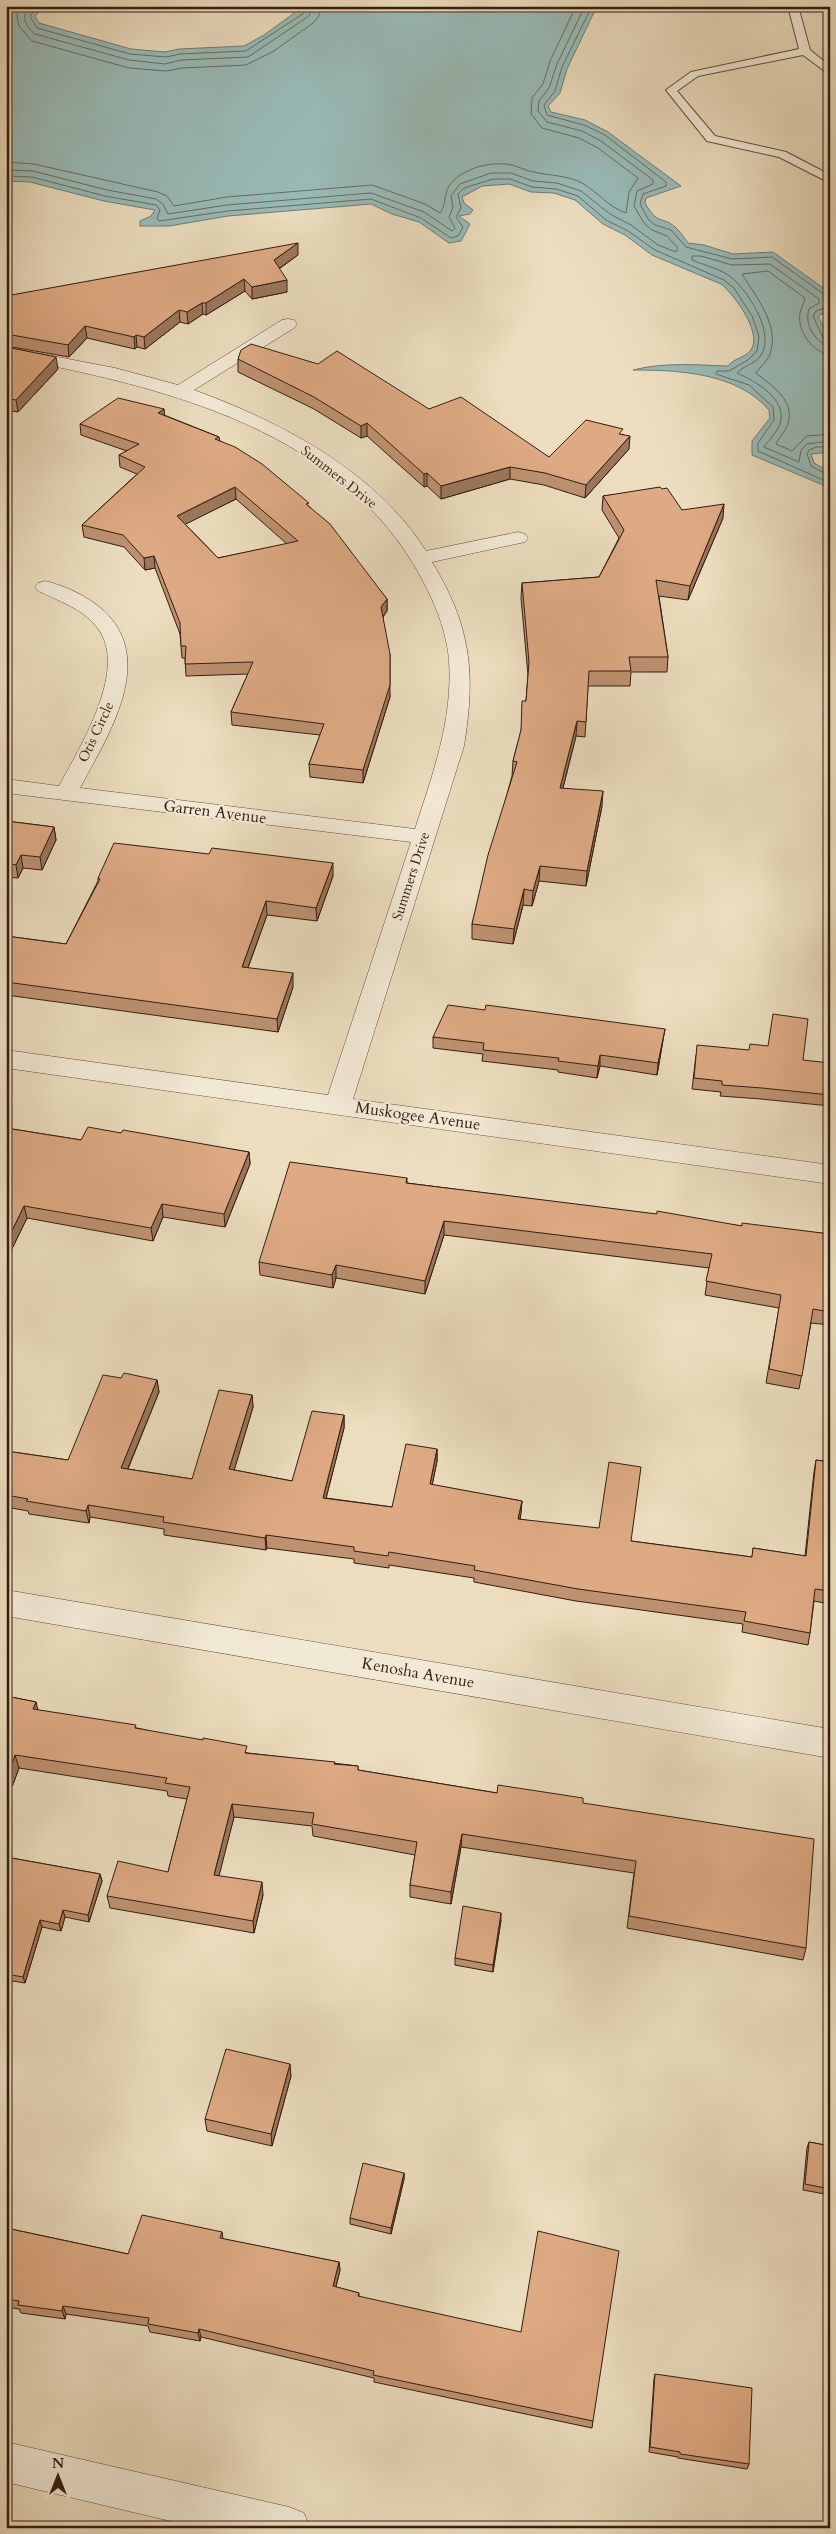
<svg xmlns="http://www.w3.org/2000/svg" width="836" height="2534" viewBox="0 0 836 2534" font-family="Cardo,serif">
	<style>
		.water { fill: #99bbb7; stroke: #717b75 }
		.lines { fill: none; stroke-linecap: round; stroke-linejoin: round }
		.shore { stroke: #676c64; stroke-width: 1 }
		.service-casing { stroke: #624c3c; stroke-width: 2 }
		.minor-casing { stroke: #624c3c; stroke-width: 1 }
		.service { fill: #f2e9d5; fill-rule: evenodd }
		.minor { fill: #f2e9d5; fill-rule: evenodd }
		.wall { fill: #be9271; stroke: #351c11; fill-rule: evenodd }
		.shaded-wall { fill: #9b775c; stroke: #351c11 }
		.building { fill: #ddaa83; stroke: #351c11; fill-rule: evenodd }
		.labels { text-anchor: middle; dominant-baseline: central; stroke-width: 4.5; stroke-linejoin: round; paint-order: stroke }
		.far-street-label { font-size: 14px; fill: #351c11; stroke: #f2e9d5 }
		.street-label { font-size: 16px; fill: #351c11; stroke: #f2e9d5 }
	</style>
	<rect width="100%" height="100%" fill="#ebddbe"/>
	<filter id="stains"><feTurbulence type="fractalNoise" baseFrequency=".004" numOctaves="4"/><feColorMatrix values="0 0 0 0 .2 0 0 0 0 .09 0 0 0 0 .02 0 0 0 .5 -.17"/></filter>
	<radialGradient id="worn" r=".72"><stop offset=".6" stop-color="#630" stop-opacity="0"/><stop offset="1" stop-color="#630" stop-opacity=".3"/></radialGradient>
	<!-- water -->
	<path class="water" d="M 6,6 L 45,6 L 35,16 L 39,23 L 131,49 L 165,52 L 179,49 L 244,46 L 264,35 L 304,6 L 597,6 L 567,69 L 560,93 L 548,106 L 551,112 L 585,120 L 608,132 L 681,186 L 646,198 L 645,203 C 658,226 661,215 675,227 C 680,231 684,238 688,243 L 704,245 L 733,254 L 773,252 L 829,292 L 830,310 L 818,316 L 830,339 L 830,452 L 811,454 L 814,463 L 830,472 L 830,488 L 752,455 L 752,441 L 770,418 L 769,410 C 737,373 680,370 633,370 C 665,362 696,365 728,366 C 735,357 747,358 752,348 C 761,331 734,294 721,284 L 652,255 L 625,235 L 603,224 L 575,200 L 554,193 L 531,192 L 509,184 L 482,186 L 462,197 L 464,203 L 473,210 L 470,214 L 459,216 L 470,224 L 461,241 L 449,243 L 419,222 L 392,214 L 371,204 L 228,216 L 169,226 L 140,226 L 140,221 L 151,216 L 155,210 L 104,201 L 30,182 L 6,181 Z"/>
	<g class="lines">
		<!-- shore -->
		<g class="shore">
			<polyline points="19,6 17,16 19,26 32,41 129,68 166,71 182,68 246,65 274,51 313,23 319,16 320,6"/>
			<path d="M 29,6 C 21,17 25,26 35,34 L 129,60 L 165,64 L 181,60 L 248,57 L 309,16 L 313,6"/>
			<polyline points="38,6 30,16 37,28 130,54 166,57 180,54 246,51 304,13 306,6"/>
			<polyline points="592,6 562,67 555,91 544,105 547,115 584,125 605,135 666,182 666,186 643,194 640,204 648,219 655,225 671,230 686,247 732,259 772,257 825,295 830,296"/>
			<path d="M 6,162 L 34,164 L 158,192 L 167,196 L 174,206 L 227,197 L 372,185 L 425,204 L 440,213 C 447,204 443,191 452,182 C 466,167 493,161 512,165 C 520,167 526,171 534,172 C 550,176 567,175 582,183 C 598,192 608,207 626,213 L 629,192 L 638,178 L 598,148 L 579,138 L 542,128 L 531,114 L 532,98 L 543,84 L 550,61 L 576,6"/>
			<polyline points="6,170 33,171 107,190 156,199 163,204 168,214 227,205 371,193 424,212 452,231 455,228 449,217 453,207 451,196 460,184 491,173 511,173 533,181 557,183 581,191 610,214 631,225 658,245 676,252 678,248 667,236 652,230 644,223 634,206 637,191 653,184 653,180 601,141 582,131 547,122 538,111 539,101 549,88 557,64 585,6"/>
			<polyline points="6,176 32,177 105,196 156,205 160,210 157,218 159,221 228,211 371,199 421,218 451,238 458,236 463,227 456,217 461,208 458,194 464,188 493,179 510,179 532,187 556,189 578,196 606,220 628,231 655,250 724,280 734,288 752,316 759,336 757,351 748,360 729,371 717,371 716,374 749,385 773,407 774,420 758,443 758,451 830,483"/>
			<polyline points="830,306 816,311 813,316 823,338 830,341"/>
			<path d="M 830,347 C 815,341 804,326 809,309 L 819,303 L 819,299 L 770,264 L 732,265 L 701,256 L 692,256 L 692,260 C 704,265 717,268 728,275 C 746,287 776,332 761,355 C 756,364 744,365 737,373 C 755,381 788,399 780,424 C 777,432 769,440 764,447 L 799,462 L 801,450 L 807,444 L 830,441"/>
			<path d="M 830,355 C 812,351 797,332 800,313 C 801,308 804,303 805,298 L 768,271 L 742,274 C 756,297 780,325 770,354 C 768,360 760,367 756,373 C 771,385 795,400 788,423 C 786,431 779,437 776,444 L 792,451 L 807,436 L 830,434"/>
			<polyline points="830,447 816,447 809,450 807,454 811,466 830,476"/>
		</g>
		<!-- service casing -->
		<g class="service-casing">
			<polygon id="service" points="788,6 798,6 810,50 830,66 830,75 803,55 698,76 677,91 715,136 786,152 830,175 830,183 779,157 707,141 666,90 691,72 799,49"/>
		</g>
		<!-- minor casing -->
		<g class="minor-casing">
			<g id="minor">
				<path d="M 288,319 L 294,320 L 297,324 L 294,328 L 194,390 C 279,421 376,471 426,551 L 518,532 L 525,534 L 528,538 L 525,542 L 432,562 C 471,626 476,673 464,746 L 353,1099 L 830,1165 L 830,1184 L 6,1068 L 6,1050 L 328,1095 L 411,842 L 6,793 L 6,779 L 59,786 C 79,748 131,667 96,626 C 81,608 59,601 38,591 L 35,587 L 38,583 L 45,581 C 66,586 87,596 103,610 C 158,660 107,737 80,788 L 415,829 C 433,773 453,720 449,660 C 446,626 431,594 414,565 C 330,425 155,385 6,357 L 6,347 L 115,368 L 178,385 L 282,320 Z"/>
				<polygon points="6,1590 830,1729 830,1758 6,1616"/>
				<polygon points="6,2442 289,2507 304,2513 310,2528 200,2528 6,2482"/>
			</g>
		</g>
		<!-- service -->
		<use href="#service" class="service"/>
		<!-- minor -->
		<use href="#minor" class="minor"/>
	</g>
	<!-- wall -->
	<g class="wall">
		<polygon points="828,25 830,25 830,46 826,42"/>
		<polygon points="298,255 279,269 287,292 252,299 245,291 206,315 203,314 188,324 180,322 145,349 137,347 135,349 87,338 69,357 6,346 6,296"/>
		<polygon points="6,347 58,369 18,412 6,410"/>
		<polygon points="238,359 429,409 549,457 623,434 629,449 585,498 544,485 510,479 441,499 427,486 424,487 367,436 361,438 314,409 238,372"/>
		<path d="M 164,409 L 164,415 L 219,437 L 220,441 L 310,507 L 387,599 L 387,611 L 383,617 L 390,697 L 363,783 L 310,777 L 309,764 L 320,735 L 232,725 L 231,712 L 248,674 L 186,676 L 185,658 L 182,658 L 180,634 L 155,568 L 145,570 L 124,547 L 84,537 L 82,525 L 137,474 L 120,467 L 119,455 L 127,451 L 81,435 L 80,424 ZM 236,499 L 287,544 L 218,558 L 185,524 Z"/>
		<polygon points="662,489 682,510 723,518 688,600 659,596 668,657 667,672 631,672 630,686 588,686 585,737 576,736 563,788 602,806 586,886 539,881 532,906 523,905 513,944 472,939 472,924 512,776 513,761 521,731 526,701 528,675 521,598 522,583 599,577 619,538 602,510 603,496"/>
		<polygon points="6,821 54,827 56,840 42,870 23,868 18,878 6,877"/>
		<polygon points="333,876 317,921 267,915 248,968 293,987 278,1032 6,995 6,936 66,944 98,881 98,878"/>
		<polygon points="433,1037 663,1040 657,1075 600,1066 597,1078 558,1072 558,1070 482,1061 483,1054 433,1048"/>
		<polygon points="696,1055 830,1063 830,1106 761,1099 720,1096 721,1092 692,1089"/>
		<polygon points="6,1128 81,1140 121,1133 249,1152 250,1164 225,1227 163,1217 153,1241 27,1218 6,1261"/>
		<polygon points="407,1178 407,1183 742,1226 830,1234 830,1325 811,1323 799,1389 766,1383 779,1308 705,1295 709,1268 444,1235 425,1294 336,1278 333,1288 260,1275 259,1262"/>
		<polygon points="121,1378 157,1380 159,1392 128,1469 192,1479 252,1395 253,1407 234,1470 292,1481 344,1415 344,1428 326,1498 392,1507 437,1449 437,1461 432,1485 522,1501 520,1519 631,1541 752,1557 753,1548 805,1556 814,1472 816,1460 830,1462 830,1604 814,1601 810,1633 808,1645 742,1632 743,1624 576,1601 474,1582 474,1578 389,1565 389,1568 354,1563 354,1559 267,1548 266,1550 164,1535 164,1529 90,1517 89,1523 29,1514 28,1511 6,1507 6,1451 68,1460"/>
		<polygon points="6,1696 36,1702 37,1710 137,1728 248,1753 358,1766 358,1770 497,1793 583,1803 806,1948 803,1960 627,1928 634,1873 461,1847 451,1904 410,1897 410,1885 415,1855 313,1836 312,1826 234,1817 218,1876 263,1895 254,1933 110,1908 107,1896 168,1872 187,1799 168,1796 167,1791 19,1768 12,1787 6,1786"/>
		<polygon points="6,1857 100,1874 102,1881 89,1922 65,1917 61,1931 42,1927 25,1983 6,1980"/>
		<polygon points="501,1920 493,1972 455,1965 455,1958"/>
		<polygon points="291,2076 272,2146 207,2131 205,2119"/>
		<polygon points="809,2142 830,2146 830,2195 803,2190 807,2148"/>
		<polygon points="404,2173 404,2179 391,2234 350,2224 350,2218"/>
		<polygon points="6,2228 128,2254 222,2232 223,2239 339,2262 340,2270 336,2287 359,2293 359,2297 593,2421 592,2428 374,2382 374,2378 201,2337 200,2341 150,2332 148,2326 66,2314 65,2319 21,2313 19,2309 6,2307"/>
		<polygon points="655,2374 749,2464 747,2469 678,2458 678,2457 649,2452 654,2379"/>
	</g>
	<!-- shaded-wall -->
	<g class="shaded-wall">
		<polygon points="298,243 298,255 274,272 274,260"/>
		<polygon points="244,279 245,291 206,315 206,303"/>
		<polygon points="287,280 287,292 252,299 252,287"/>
		<polygon points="202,303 203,314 188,324 187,312"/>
		<polygon points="179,310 180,322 145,349 144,337"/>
		<polygon points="85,326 87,338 69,357 68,345"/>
		<polygon points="136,335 137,347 135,349 134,337"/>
		<polygon points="56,357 58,369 18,412 16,400"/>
		<polygon points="164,409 165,421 158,413"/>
		<polygon points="367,423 367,436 361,438 361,426"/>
		<polygon points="630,436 629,449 585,498 586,485"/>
		<polygon points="510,467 510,479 441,499 441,486"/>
		<polygon points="427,473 427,486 424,487 424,474"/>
		<polygon points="235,487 236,499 178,528 177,516"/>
		<polygon points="724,504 723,518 688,600 690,586"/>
		<polygon points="154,556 155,568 145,570 144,558"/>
		<polygon points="387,599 387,611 381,619 381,607"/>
		<polygon points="390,654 390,697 363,783 363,770"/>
		<polygon points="577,721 576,736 559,803 560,788"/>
		<polygon points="603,791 602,806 586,886 587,871"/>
		<polygon points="54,827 56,840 42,870 40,857"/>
		<polygon points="21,855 23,868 18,878 16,865"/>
		<polygon points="333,863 333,876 317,921 316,908"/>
		<polygon points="540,866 539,881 532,906 533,891"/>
		<polygon points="524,889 523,905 513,944 514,929"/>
		<polygon points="266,901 267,915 243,981 242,967"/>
		<polygon points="293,973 293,987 278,1032 277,1019"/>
		<polygon points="665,1029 663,1040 657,1075 658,1063"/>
		<polygon points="600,1055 600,1066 597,1078 598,1066"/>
		<polygon points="249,1152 250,1164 225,1227 224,1214"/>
		<polygon points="162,1204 163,1217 153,1241 151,1228"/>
		<polygon points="24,1206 27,1218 6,1261 6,1243"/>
		<polygon points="444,1221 444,1235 425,1294 425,1281"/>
		<polygon points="336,1265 336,1278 333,1288 332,1275"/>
		<polygon points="157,1380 159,1392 123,1480 121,1468"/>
		<polygon points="252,1395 253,1407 231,1481 229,1469"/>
		<polygon points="344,1415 344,1428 323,1510 323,1498"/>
		<polygon points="437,1449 437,1461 430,1496 430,1484"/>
		<polygon points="522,1501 521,1514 517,1531 518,1519"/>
		<polygon points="88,1505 90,1517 89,1523 86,1511"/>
		<polygon points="266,1535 267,1548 266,1550 265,1538"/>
		<polygon points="36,1702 39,1715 33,1709"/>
		<polygon points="15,1755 19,1768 12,1787 8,1774"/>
		<polygon points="232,1804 234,1817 216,1888 214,1875"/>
		<polygon points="462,1834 461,1847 451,1904 451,1892"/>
		<polygon points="100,1874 102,1881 89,1922 88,1915"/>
		<polygon points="262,1882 263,1895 254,1933 253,1921"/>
		<polygon points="63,1910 65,1917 61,1931 59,1924"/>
		<polygon points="501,1913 501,1920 493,1972 493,1965"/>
		<polygon points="40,1920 42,1927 25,1983 23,1977"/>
		<polygon points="290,2064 291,2076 272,2146 271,2134"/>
		<polygon points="404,2173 404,2179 391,2234 391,2228"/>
		<polygon points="339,2262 340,2270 334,2294 333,2286"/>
		<polygon points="63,2306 66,2314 65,2319 62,2311"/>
		<polygon points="199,2329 201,2337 200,2341 198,2333"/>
	</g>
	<!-- building -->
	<g class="building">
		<polygon points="298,243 274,260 287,280 252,287 244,279 206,303 202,303 187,312 179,310 144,337 136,335 134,337 85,326 68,345 6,334 6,296"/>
		<polygon points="251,344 318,364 337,351 429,409 461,397 549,457 586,420 623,429 619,434 630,436 586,485 545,473 510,467 441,486 427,473 424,474 367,423 361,426 314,397 238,359 241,350"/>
		<polygon points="6,347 56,357 16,400 6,398"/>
		<path d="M 118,398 L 164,409 L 158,413 L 219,437 L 215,439 L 235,447 L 262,464 L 309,503 L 306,504 L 330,524 L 387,599 L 381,607 L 390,654 L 390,685 L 363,770 L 309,764 L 324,724 L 231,712 L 253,662 L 185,664 L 186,646 L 181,646 L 180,623 L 154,556 L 144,558 L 123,535 L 82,525 L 145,467 L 119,455 L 139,444 L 80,424 ZM 235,487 L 298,541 L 218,558 L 177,516 Z"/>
		<polygon points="660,487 662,489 667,488 682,510 724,504 690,586 656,580 668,657 629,657 631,671 589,671 586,722 577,721 560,788 603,791 587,871 540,866 533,891 524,889 514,929 472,924 488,855 517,762 513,761 521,730 522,701 526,701 529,662 522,583 599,577 624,530 603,496"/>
		<polygon points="6,821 54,827 40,857 21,855 16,865 6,863"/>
		<polygon points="114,843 209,854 212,848 333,863 316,908 266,901 242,967 293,973 277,1019 6,982 6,936 66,944 100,879 98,878"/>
		<polygon points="448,1005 485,1010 486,1005 665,1029 658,1063 600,1055 598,1066 558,1061 559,1058 483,1050 484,1043 433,1037"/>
		<polygon points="773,1014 808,1019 803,1060 830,1063 830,1095 762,1088 722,1085 722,1081 694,1078 697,1045 749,1050 750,1044 768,1046"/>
		<polygon points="88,1127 121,1133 123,1130 249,1152 224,1214 162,1204 151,1228 24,1206 6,1243 6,1128 81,1140"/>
		<polygon points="290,1162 407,1178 406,1183 657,1214 657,1211 742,1226 742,1223 830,1234 830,1312 813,1309 802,1376 769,1369 781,1295 706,1281 712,1254 444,1221 425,1281 336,1265 332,1275 259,1262"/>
		<polygon points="124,1373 157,1380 121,1468 192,1479 219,1390 252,1395 229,1469 292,1481 312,1411 344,1415 323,1498 392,1507 406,1444 437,1449 430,1484 522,1501 518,1519 599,1528 609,1462 641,1467 631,1541 752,1557 753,1548 806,1556 816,1460 830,1462 830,1591 815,1589 810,1633 744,1621 746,1612 578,1589 474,1570 475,1566 389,1552 388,1556 354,1551 354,1547 266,1535 265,1538 163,1522 164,1517 88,1505 86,1511 26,1501 28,1499 6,1495 6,1451 68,1460 103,1375 121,1378"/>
		<polygon points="6,1696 36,1702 33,1709 136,1725 135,1728 203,1740 203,1738 247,1746 245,1753 335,1762 334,1764 358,1766 358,1770 497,1793 498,1785 583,1798 583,1803 814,1839 806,1948 629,1916 636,1861 462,1834 451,1892 410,1885 417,1842 312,1824 314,1813 232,1804 214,1875 262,1882 253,1921 107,1896 118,1861 168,1872 190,1787 165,1783 167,1778 15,1755 8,1774 6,1774"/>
		<polygon points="6,1857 100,1874 88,1915 63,1910 59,1924 40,1920 23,1977 6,1974"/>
		<polygon points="463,1906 501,1913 493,1965 455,1958"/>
		<polygon points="226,2049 290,2064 271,2134 205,2119"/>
		<polygon points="809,2142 830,2146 830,2189 805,2184"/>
		<polygon points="363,2163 404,2173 391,2228 350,2218"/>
		<polygon points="142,2215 222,2232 220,2238 339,2262 333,2286 359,2293 358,2296 521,2332 538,2231 619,2251 593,2421 373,2375 374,2371 199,2329 198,2333 148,2324 149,2318 63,2306 62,2311 18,2305 19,2301 6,2299 6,2228 128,2254"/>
		<polygon points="655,2374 752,2388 749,2464 680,2454 680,2452 650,2447"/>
	</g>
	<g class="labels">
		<!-- far-street labels -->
		<g class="far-street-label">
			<text transform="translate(339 477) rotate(38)">Summers Drive</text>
			<text transform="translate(96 732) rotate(-65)">Otis Circle</text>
			<text transform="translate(411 876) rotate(-72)">Summers Drive</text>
		</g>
		<!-- street labels -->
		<g class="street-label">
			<text transform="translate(215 812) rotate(7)">Garren Avenue</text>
			<text transform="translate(418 1116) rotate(8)">Muskogee Avenue</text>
			<text transform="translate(418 1673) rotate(10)">Kenosha Avenue</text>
		</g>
	</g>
	<!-- margin -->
	<rect width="836" height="2534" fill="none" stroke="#ebddbe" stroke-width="25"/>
	<rect x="8" y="8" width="821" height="2519" fill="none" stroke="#351c11" stroke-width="2.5"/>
	<rect x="12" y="12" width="811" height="2509" fill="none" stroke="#351c11"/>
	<!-- north arrow -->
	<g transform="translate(58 2476)" stroke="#f2e9d5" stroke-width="4" paint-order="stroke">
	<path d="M0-4L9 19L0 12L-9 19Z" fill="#351c11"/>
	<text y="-8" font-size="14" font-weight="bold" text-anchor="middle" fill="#351c11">N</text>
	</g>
	<rect width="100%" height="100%" filter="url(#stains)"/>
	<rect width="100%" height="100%" fill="url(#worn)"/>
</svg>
